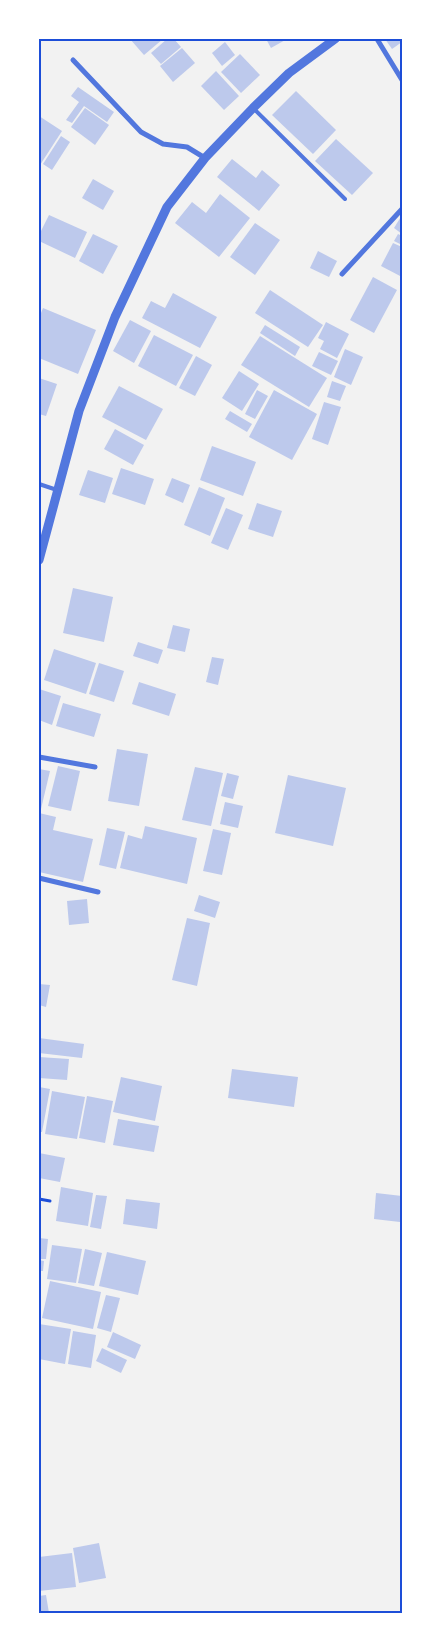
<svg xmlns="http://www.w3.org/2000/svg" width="441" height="1652" viewBox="0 0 441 1652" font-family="Spectral,serif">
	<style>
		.building { fill: #bdc9ec }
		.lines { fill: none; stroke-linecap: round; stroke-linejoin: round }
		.path { stroke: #1d4ed8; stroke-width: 3 }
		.service { stroke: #5277de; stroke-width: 4 }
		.minor { stroke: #5277de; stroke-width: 5 }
		.tertiary { stroke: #5277de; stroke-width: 9 }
		.neatline { fill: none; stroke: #1d4ed8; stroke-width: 2 }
	</style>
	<rect width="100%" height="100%" fill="#f2f2f2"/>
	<!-- building -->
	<g class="building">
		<polygon points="130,39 163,39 144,55"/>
		<polygon points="167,39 174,39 181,47 161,64 151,53"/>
		<polygon points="266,39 287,39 271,48"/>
		<polygon points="385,39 402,39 402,42 392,49"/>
		<polygon points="225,42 235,55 222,66 212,53"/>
		<polygon points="182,48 195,63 173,82 160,66"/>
		<polygon points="240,54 260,75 241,93 221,72"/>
		<polygon points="216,71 239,96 224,110 201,86"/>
		<polygon points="78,87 114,112 107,122 84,106 72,123 66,120 79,102 71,96"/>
		<polygon points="296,91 336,130 313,154 272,115"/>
		<polygon points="85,108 109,125 95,145 71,127"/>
		<polygon points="39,116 62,131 40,165 39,164"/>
		<polygon points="61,136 70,142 52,170 43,164"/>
		<polygon points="336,139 373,173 352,195 315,161"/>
		<polygon points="232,159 256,178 262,170 280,185 259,211 217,177"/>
		<polygon points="93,179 114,191 103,210 82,198"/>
		<polygon points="220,194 250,218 219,257 175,223 192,202 206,213"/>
		<polygon points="49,215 87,232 75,258 39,241 39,235"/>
		<polygon points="402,215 402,234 394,228"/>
		<polygon points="255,223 280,240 255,275 230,257"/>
		<polygon points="93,234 118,246 103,274 79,261"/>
		<polygon points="398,234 402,236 402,245 394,241"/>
		<polygon points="393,243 402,247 402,277 381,266"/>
		<polygon points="318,251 337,261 329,277 310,268"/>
		<polygon points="373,277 397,290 374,333 350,320"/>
		<polygon points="270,290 323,325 308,347 255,313"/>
		<polygon points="173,293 217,317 200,348 142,318 151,301 165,308"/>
		<polygon points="43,308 96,330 78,374 39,358 39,318"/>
		<polygon points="130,320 151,331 134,363 113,351"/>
		<polygon points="326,322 349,334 337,358 320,349 324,341 318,338"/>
		<polygon points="265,325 300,347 295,356 260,333"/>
		<polygon points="154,335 193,355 176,386 138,366"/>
		<polygon points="260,336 327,378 309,407 241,365"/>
		<polygon points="345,349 363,357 351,385 334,377"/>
		<polygon points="319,352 338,361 331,375 312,366"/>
		<polygon points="196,356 212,365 195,396 179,388"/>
		<polygon points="239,371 259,384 242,411 222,398"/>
		<polygon points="39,378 57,384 46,416 39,414"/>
		<polygon points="332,381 346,386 340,401 327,397"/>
		<polygon points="119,386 163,409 146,440 102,417"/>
		<polygon points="257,390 268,396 255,419 245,414"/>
		<polygon points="274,390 317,414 292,460 249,437"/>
		<polygon points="324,402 341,407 328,445 312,439"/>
		<polygon points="230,411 252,424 247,432 225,419"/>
		<polygon points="115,429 144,445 133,465 104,449"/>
		<polygon points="212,446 256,462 243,496 200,480"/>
		<polygon points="121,468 154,479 145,505 112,494"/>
		<polygon points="88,470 113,478 105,503 79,495"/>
		<polygon points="172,478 190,485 183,503 165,495"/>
		<polygon points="199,487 225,498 210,536 184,525"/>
		<polygon points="257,503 282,511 273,537 248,529"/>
		<polygon points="226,508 243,515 228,550 211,543"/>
		<polygon points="73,588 113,597 104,642 63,633"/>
		<polygon points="173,625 190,629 185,652 167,648"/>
		<polygon points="138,642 163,650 158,664 133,656"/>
		<polygon points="54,649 96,663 86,694 44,680"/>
		<polygon points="212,657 224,659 218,685 206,682"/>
		<polygon points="99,663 124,671 114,702 89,694"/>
		<polygon points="139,682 176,694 169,716 132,704"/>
		<polygon points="39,689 61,696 52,725 39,720"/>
		<polygon points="63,703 101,714 94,737 56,726"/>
		<polygon points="117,749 148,754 139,806 108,801"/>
		<polygon points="58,766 80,771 71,811 48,806"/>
		<polygon points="195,767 223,773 211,826 182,820"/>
		<polygon points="39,769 50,771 41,809 39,808"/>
		<polygon points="227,773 239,776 233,799 221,796"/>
		<polygon points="288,775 346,788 333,846 275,833"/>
		<polygon points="225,802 243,806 238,828 220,824"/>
		<polygon points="39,813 56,817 53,830 93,839 83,882 39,872"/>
		<polygon points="145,826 197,838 187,884 120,868 128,835 142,839"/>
		<polygon points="107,828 125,832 116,869 99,865"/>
		<polygon points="213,829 231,833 222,875 203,871"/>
		<polygon points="199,895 220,902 215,918 194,911"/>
		<polygon points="87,899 89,923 69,925 67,901"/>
		<polygon points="187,918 210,923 197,986 172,980"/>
		<polygon points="39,984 50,985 46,1007 39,1005"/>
		<polygon points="39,1038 84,1044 82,1058 39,1053"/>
		<polygon points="39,1057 69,1059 67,1080 39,1078"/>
		<polygon points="232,1069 298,1077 294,1107 228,1098"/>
		<polygon points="121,1077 162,1086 155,1121 113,1112"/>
		<polygon points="39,1087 50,1089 42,1132 39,1132"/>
		<polygon points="52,1091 85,1097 77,1139 45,1134"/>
		<polygon points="87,1096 113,1101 105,1143 79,1138"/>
		<polygon points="118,1119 159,1126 154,1152 113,1145"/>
		<polygon points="39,1153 65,1158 60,1182 39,1178"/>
		<polygon points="61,1187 93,1193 88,1226 56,1221"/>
		<polygon points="376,1193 402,1196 400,1222 374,1219"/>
		<polygon points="96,1195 107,1196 101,1229 90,1227"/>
		<polygon points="126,1199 160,1203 157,1229 123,1224"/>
		<polygon points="39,1238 48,1239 46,1259 39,1259"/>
		<polygon points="52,1245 82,1249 76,1283 47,1279"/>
		<polygon points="85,1249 102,1253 94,1286 78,1283"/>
		<polygon points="107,1252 146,1261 138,1295 99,1286"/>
		<polygon points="39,1260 44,1261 43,1271 39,1271"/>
		<polygon points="50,1281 101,1292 93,1329 42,1318"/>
		<polygon points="106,1295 120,1298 111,1332 97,1328"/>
		<polygon points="39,1324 71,1329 65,1364 39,1359"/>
		<polygon points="73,1331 96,1335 91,1368 68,1364"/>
		<polygon points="113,1332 141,1345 135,1359 107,1347"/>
		<polygon points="102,1348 127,1360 121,1373 96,1361"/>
		<polygon points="99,1543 106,1578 79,1583 73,1548"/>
		<polygon points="72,1553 76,1587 39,1591 39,1557"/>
		<polygon points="46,1595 49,1613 39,1613 39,1596"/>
	</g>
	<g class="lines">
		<!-- path -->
		<polyline class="path" points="39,1199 50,1201"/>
		<!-- service -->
		<g class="service">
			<polyline points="253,108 345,199"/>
			<polyline points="39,484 57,490"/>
		</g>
		<!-- minor -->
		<g class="minor">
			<polyline points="377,39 402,80"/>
			<polyline points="73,60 141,132 163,144 187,147 205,158"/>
			<polyline points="342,274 402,209"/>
			<polyline points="39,757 95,767"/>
			<polyline points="39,878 98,892"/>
		</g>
		<!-- tertiary -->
		<polyline class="tertiary" points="39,560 79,411 115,317 167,207 205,158 253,108 289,73 335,39"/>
	</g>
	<!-- border -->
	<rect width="441" height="1652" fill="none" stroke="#ffffff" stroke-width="80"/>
	<rect x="40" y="40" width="361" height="1572" class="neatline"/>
</svg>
